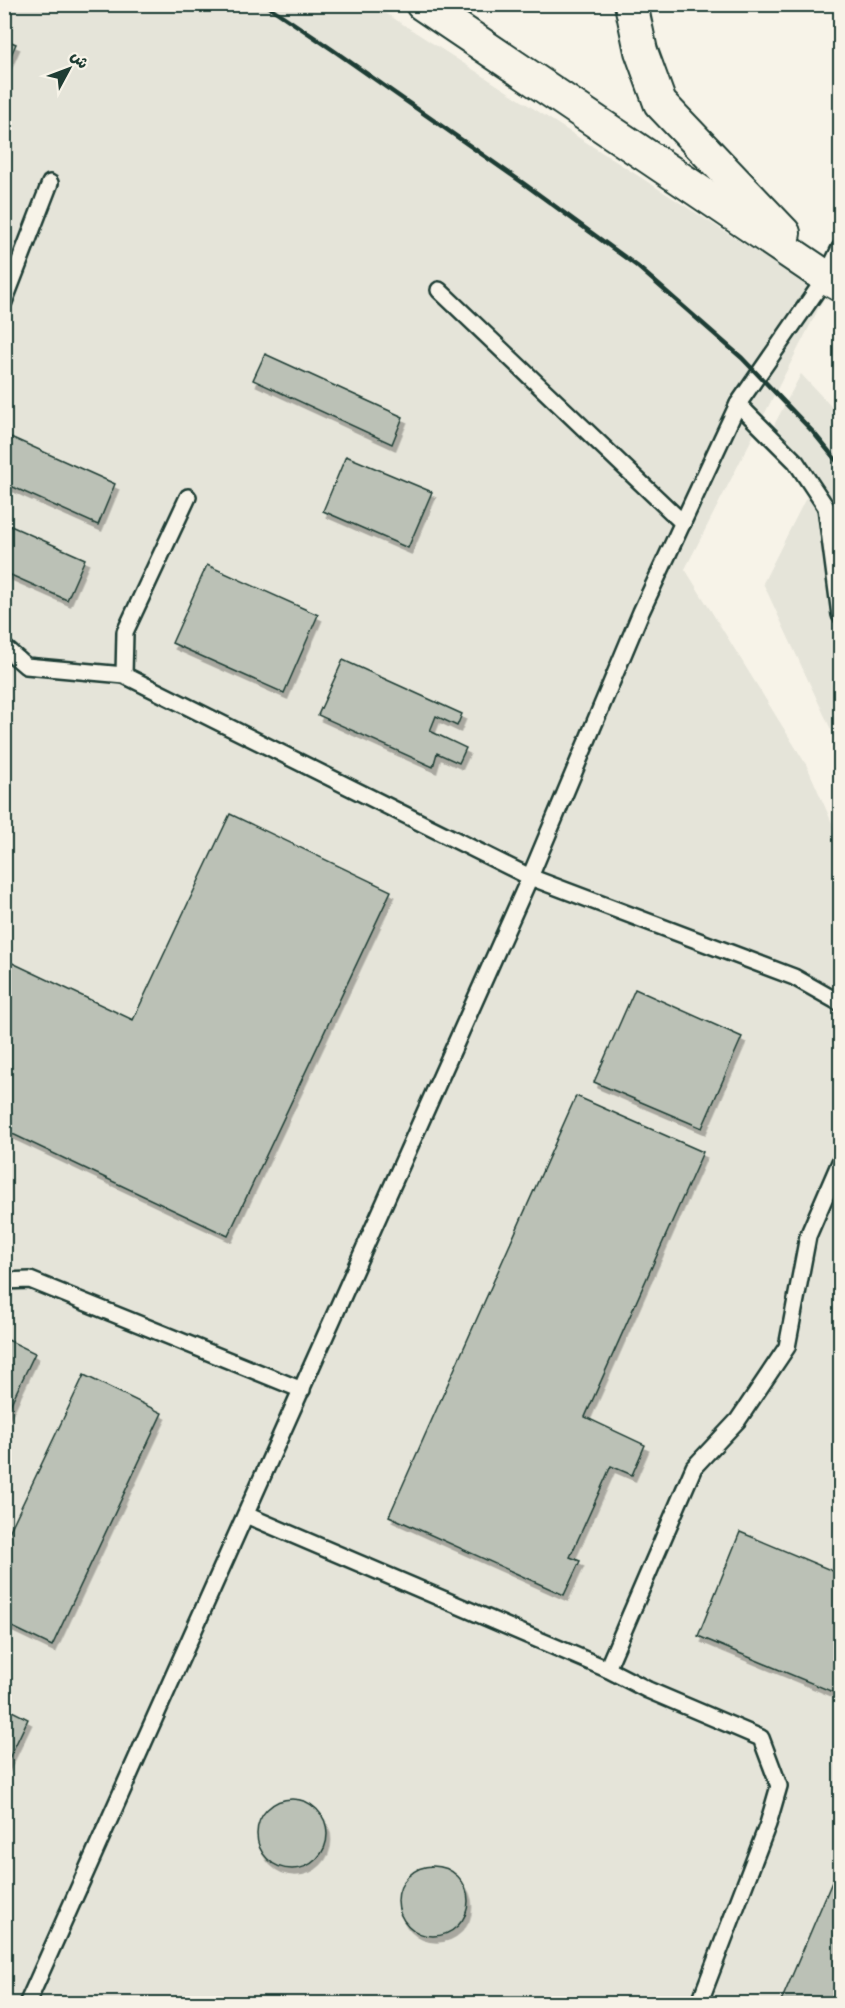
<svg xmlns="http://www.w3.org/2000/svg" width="845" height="2008" viewBox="0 0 845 2008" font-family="Kalam,'Playpen Sans Arabic',sans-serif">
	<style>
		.built { fill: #e5e4d9 }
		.building { fill: #bbc1b6; stroke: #1f3d34; stroke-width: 1.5; filter: url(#shadow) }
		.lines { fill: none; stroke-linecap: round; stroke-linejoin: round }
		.lane-casing { stroke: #1f3d34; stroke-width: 20 }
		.street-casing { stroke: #1f3d34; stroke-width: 36 }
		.lane { stroke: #f7f3e8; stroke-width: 15 }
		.street { stroke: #f7f3e8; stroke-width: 32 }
		.rail { stroke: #1f3d34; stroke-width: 4.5 }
	</style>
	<defs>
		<filter id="shadow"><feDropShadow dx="3.5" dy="6" stdDeviation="0" flood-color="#0004"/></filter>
	</defs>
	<rect width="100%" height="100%" fill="#f7f3e8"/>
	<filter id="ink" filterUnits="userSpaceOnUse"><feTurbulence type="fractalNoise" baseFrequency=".0167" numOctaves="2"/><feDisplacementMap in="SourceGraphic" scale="12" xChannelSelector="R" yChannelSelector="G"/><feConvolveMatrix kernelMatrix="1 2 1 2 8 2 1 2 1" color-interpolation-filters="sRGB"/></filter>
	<g filter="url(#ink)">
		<!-- built -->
		<g class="built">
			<polygon points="5,5 373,5 825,296 685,569 807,766 840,841 840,2003 5,2004"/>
			<polygon points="801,374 840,416 840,749 763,583 817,476 774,425"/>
		</g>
		<!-- building -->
		<g class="building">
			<polygon points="4,39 16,44 4,71"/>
			<polygon points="265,354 403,417 392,444 253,380"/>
			<polygon points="4,434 115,484 98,525 4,483"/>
			<polygon points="346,456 432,492 408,548 323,511"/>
			<polygon points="4,523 85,559 67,600 4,572"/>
			<polygon points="207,565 318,615 284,693 172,643"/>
			<polygon points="343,660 462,714 457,726 436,716 430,731 466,748 459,763 437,753 433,767 318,715"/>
			<polygon points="230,814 391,891 228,1236 4,1130 4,959 133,1020"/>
			<polygon points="635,989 742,1037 702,1128 594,1082"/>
			<polygon points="576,1096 703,1152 585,1417 645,1445 632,1475 611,1466 570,1557 580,1561 564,1595 389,1516"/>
			<polygon points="4,1338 35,1353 4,1418"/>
			<polygon points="84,1375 162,1413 52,1646 4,1623 4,1543"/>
			<polygon points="740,1532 840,1574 840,1695 698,1636"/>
			<polygon points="4,1707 28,1719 4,1769"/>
			<circle cx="292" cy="1834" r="35"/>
			<polygon points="840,1863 840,2004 780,2004"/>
			<circle cx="433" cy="1901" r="35"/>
		</g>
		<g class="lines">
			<!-- lane casing -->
			<g class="lane-casing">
				<g id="lane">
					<polyline points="439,290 683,523"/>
					<polyline points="4,302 50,183"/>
					<polyline points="738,404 796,462 826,507 840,615"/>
					<polyline points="188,497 125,632 124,675 530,877 794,977 840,1003"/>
					<polyline points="4,647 26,666 124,675"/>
					<polyline points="4,1281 30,1280 302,1390"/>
					<polyline points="246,1515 607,1669"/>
					<polyline points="27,2004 530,877 641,612 738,404 826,277 840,248"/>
					<polyline points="699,2004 768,1824 779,1786 761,1738 648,1690 607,1669 694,1467 738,1420 787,1347 808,1236 840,1162"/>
				</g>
			</g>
			<!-- street casing -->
			<g class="street-casing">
				<g id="street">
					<polyline points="422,4 826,277 840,285"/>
					<polyline points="631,4 641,51 660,103 784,233"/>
				</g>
			</g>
			<!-- lane -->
			<use href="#lane" class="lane"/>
			<!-- street -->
			<use href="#street" class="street"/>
			<!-- rail -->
			<polyline class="rail" points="265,4 333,50 523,183 637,266 742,358 813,432 840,465"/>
		</g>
	</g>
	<!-- margin -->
	<rect width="845" height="2008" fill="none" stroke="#f7f3e8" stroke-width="24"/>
	<rect x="12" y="12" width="821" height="1984" fill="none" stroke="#1f3d34" stroke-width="2" filter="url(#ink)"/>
	<!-- north arrow -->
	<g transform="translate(69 69) rotate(49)" stroke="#f7f3e8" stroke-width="4.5" paint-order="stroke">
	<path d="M0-4.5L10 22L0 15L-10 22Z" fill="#1f3d34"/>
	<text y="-9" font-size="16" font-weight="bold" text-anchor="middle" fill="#1f3d34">ش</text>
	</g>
</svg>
